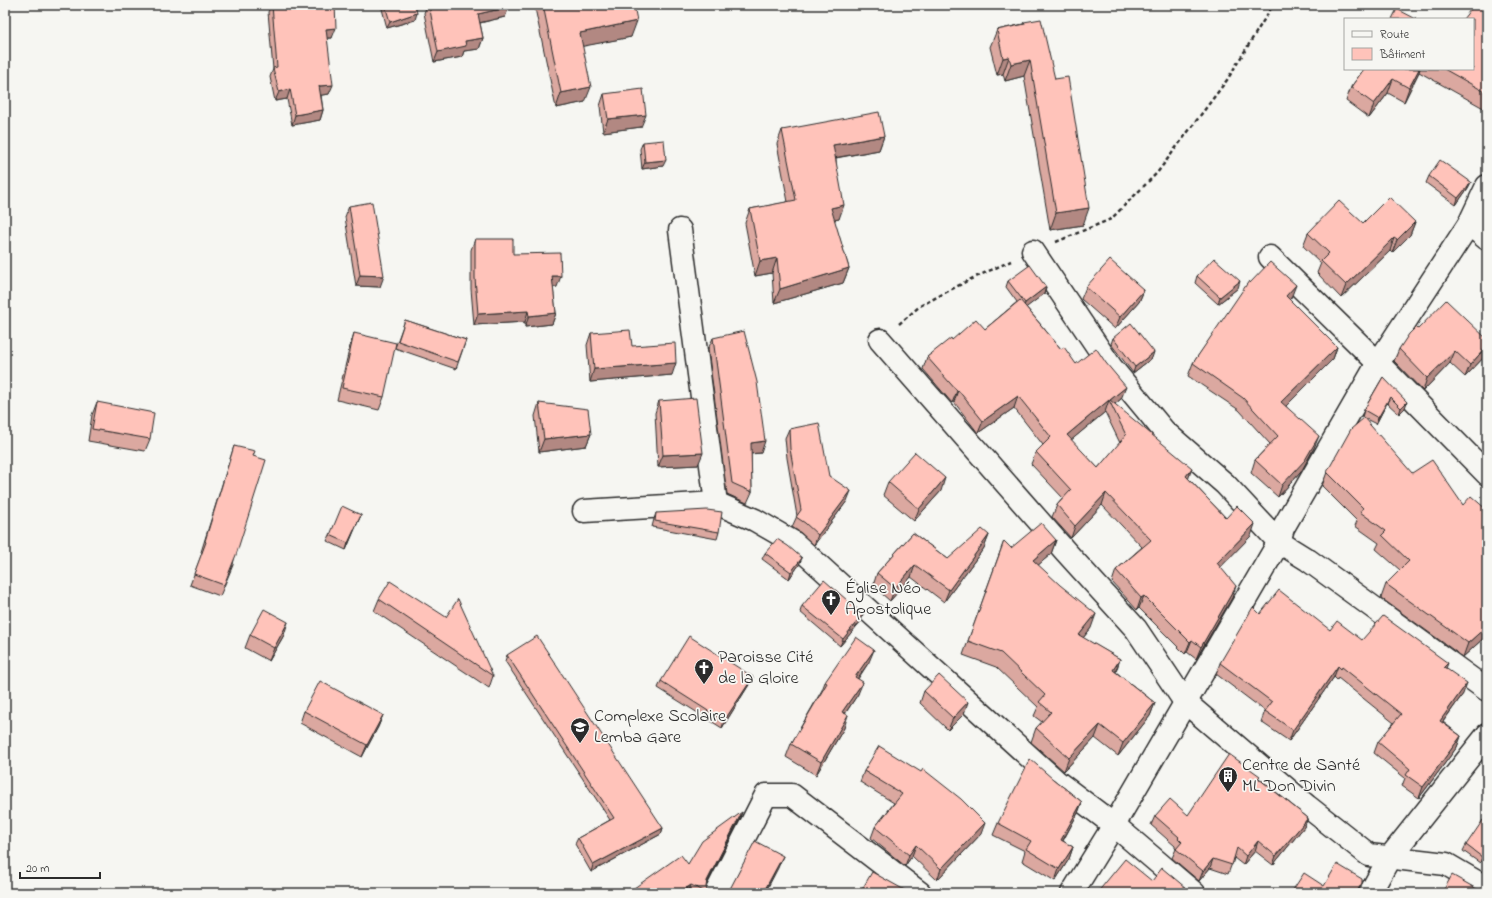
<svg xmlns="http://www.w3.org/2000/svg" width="1492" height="898" viewBox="0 0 1492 898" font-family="'Indie Flower',sans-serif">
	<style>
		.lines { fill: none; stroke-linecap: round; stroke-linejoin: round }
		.minor-casing { stroke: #2b2b2b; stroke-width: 25 }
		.path { stroke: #2b2b2b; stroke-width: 2.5; stroke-dasharray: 4 3; stroke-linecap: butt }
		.minor { stroke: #f6f6f2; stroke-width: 22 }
		.wall { fill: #dba8a0; stroke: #2b2b2b; fill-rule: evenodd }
		.shaded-wall { fill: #b28882; stroke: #2b2b2b }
		.building { fill: #ffc3ba; stroke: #2b2b2b; fill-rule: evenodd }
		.labels { text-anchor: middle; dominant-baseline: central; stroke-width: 3.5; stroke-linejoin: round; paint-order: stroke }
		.poi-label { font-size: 18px; fill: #2b2b2b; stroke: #f6f6f2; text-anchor: start }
	</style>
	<rect width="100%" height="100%" fill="#f6f6f2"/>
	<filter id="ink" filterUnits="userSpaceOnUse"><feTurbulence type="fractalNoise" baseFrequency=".025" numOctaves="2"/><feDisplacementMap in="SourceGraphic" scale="8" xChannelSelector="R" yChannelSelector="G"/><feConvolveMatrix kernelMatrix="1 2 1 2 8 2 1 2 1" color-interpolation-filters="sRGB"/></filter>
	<g filter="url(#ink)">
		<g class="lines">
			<!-- minor casing -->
			<g class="minor-casing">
				<g id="minor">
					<polyline points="1469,224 1487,239"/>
					<polyline points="680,230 716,503"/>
					<polyline points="1033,251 1111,367 1164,431 1225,484 1279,542 1308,560 1487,690"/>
					<polyline points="1270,257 1378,363 1487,474"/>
					<polyline points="880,340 1066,552 1136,629 1185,702 1307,806 1369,855 1446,864 1487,888"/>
					<polyline points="584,511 716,503 755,520 793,542 1056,781 1114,825 1194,893"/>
					<polyline points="716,893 766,795 792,795 920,893"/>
					<polyline points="1072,893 1114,825 1279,542 1283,528 1378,363 1469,224 1487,186"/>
					<polyline points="1370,893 1390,857 1487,735"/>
				</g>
			</g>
			<!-- path -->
			<g class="path">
				<polyline points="1056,242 1111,219 1157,173 1227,80 1273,5"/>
				<polyline points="899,324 920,306 969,280 1011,261"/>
			</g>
			<!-- minor -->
			<use href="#minor" class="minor"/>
		</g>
		<!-- wall -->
		<g class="wall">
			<polygon points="271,5 335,5 332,38 327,38 329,94 321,95 323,110 320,120 292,125 287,99 275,101 270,77 273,69 268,12"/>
			<polygon points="381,5 415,5 415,20 387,28"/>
			<polygon points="427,5 508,5 509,7 505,17 480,23 483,38 479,49 464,51 462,57 434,62 424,13"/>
			<polygon points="536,5 634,5 631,37 582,46 585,102 556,108 535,8"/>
			<polygon points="1487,5 1487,110 1419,72 1404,102 1388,93 1369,118 1346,101 1351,87 1364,69 1473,69"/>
			<polygon points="1024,22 1083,225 1050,230 1024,76 1005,81 1003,74 997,75 990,47 997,30 1023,24"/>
			<polygon points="604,94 641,127 603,132 600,106"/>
			<polygon points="782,130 884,136 879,150 836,158 839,219 834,220 849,268 843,283 774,303 772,273 755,276 745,223 750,209 788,202 777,144"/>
			<polygon points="643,142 663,166 642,169 640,149"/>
			<polygon points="1429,176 1471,182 1468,188 1456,205 1426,183"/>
			<polygon points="349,206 380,287 356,286 345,217"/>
			<polygon points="1415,222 1410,235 1392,253 1390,251 1341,298 1317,273 1321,263 1303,246 1308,233 1363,223"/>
			<polygon points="475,239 513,254 557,287 553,287 556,313 552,324 525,327 525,322 474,325 471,289 471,250"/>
			<polygon points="1197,276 1238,288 1218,304 1195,283"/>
			<path d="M 1008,281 L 1046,287 L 1044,294 L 1026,307 L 1061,349 L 1076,364 L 1121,399 L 1115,404 L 1188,478 L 1226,518 L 1251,536 L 1220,567 L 1232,598 L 1196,659 L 1187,652 L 1185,654 L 1139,608 L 1137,610 L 1112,582 L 1116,570 L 1142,547 L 1102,505 L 1071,538 L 1052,517 L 1057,505 L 1063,498 L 1031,464 L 1036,452 L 1043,445 L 1014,408 L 978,433 L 954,402 L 952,403 L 923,369 L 927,357 L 952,340 L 985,329 L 1017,302 L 1006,287 ZM 1105,412 L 1120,443 L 1098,468 L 1071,440 Z"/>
			<polygon points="1250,283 1291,298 1289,299 1337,347 1333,359 1286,406 1314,448 1301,472 1278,497 1251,473 1255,460 1270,444 1239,410 1188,376 1193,363"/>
			<polygon points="1086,287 1144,290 1139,302 1115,329 1081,299"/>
			<polygon points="405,320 466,340 456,369 395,348"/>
			<polygon points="1418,329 1486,355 1465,377 1450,363 1423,391 1394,361 1399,349"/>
			<polygon points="354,333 384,397 379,410 337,400 350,346"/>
			<polygon points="591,333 632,346 672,375 590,382 587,345"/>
			<polygon points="713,338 761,453 751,454 752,492 747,503 727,494 708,349"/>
			<polygon points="1113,338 1152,358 1133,373 1111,344"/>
			<polygon points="1383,377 1405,408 1399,414 1387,403 1376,424 1362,417 1364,410"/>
			<polygon points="659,401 698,465 658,467 655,413"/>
			<polygon points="97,402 150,439 145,451 88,441 92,415"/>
			<polygon points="539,403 591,434 586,446 539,452 535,416"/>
			<polygon points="789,429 829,476 847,501 814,545 801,533 792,527 797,516 787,458 785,438"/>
			<polygon points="234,446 253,456 233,565 220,596 190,585 202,553 201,552"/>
			<polygon points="1327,472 1412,473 1463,505 1487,536 1487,635 1463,657 1381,598 1386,584 1400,570 1376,549 1379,543 1355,526 1357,521 1322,486"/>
			<polygon points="888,482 941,491 914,521 883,495"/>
			<polygon points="656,513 719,532 717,539 652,527 654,519"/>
			<polygon points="361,515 346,550 327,541 330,535"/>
			<polygon points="913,533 948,559 989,535 984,548 944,602 911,577 890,601 873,586 877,573"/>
			<polygon points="1056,540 1051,554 1038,565 1091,628 1083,638 1120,659 1116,672 1155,703 1150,716 1118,756 1095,738 1064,771 1031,742 1036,728 1042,722 1034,716 1038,707 996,667 963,655 1004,541 1011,548"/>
			<polygon points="765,553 799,565 789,579 762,559"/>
			<polygon points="379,599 446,617 493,676 489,688 374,611"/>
			<polygon points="802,606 863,614 861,621 840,646 800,612"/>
			<polygon points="1260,614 1330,630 1446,669 1463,694 1443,722 1461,736 1457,747 1419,798 1402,786 1405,778 1374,753 1378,742 1394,723 1338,678 1337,680 1334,677 1289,741 1261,722 1265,711 1216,674 1220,663"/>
			<polygon points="250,635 284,635 269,661 245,648"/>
			<polygon points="507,655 663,828 661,834 591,872 575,844 578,838 610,820 505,661"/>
			<polygon points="869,662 858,679 858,694 845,714 844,728 816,775 786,757 791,744 822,690 825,682"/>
			<polygon points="753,677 750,683 722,728 658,688 661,681"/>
			<polygon points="924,691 964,714 948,730 920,703"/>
			<polygon points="304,711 383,715 378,727 362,757 300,723"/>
			<polygon points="864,771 981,834 937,880 912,856 905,866 871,838 875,827 894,803 860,782"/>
			<polygon points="1259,778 1308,818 1304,827 1273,865 1255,851 1243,865 1234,858 1228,874 1210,868 1199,881 1172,858 1176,849 1175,848 1175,846 1151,825 1155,816 1188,815"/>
			<polygon points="1053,779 1082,802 1078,813 1063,841 1073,847 1069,859 1055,881 1022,861 1025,851 993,835 998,823"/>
			<polygon points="740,818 706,884 706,887 708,893 692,893 689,892 688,864"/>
			<polygon points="1466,845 1487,853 1480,863 1463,851"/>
		</g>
		<!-- shaded-wall -->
		<g class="shaded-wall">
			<polygon points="509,7 505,17 474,24 478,14"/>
			<polygon points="417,13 415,20 387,28 390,22"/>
			<polygon points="637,21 631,37 574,48 580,33"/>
			<polygon points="336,28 332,38 322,38 326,29"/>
			<polygon points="483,38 479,49 464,51 462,57 434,62 438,52 465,41"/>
			<polygon points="1009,57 1003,74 997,75 1003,58"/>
			<polygon points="1030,60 1024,76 1005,81 1011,64"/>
			<polygon points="1419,69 1420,69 1419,72 1404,102 1409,88"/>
			<polygon points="1393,79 1388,93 1369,118 1374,104"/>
			<polygon points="333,85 329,94 316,96 319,86"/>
			<polygon points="591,87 585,102 556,108 561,93"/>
			<polygon points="290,89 287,99 275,101 279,92"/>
			<polygon points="323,110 320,120 292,125 295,115"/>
			<polygon points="646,115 641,127 603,132 608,119"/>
			<polygon points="884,136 879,150 828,159 833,145"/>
			<polygon points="666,160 663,166 642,169 645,162"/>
			<polygon points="1471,182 1468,188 1456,205 1458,198"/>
			<polygon points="844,205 839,219 825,222 831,208"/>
			<polygon points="1089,208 1083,225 1050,230 1056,213"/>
			<polygon points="1415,222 1410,235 1392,253 1397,240"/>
			<polygon points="1394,238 1390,251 1341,298 1346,285"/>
			<polygon points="777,258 772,273 755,276 760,261"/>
			<polygon points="849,268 843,283 774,303 780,289"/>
			<polygon points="360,275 384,276 380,287 356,286"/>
			<polygon points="552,276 561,276 557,287 548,287"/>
			<polygon points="1240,281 1238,288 1218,304 1220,297"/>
			<polygon points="1296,285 1291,298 1281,308 1286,296"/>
			<polygon points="1046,287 1044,294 1023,310 1025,303"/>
			<polygon points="1144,290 1139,302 1115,329 1120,317"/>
			<polygon points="528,311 525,322 474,325 478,314"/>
			<polygon points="556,313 552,324 525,327 529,316"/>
			<polygon points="1487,346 1487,353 1486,355 1465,377 1470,365"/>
			<polygon points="1337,347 1333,359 1277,415 1281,402"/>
			<polygon points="1455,351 1450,363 1423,391 1427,378"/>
			<polygon points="1154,352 1152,358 1133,373 1135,367"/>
			<polygon points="676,363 672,375 590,382 594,369"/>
			<polygon points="1126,387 1121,399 1112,406 1110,400"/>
			<polygon points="958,390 954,402 952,403 957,391"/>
			<polygon points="1018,396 1014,408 978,433 983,421"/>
			<polygon points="1390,397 1387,403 1376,424 1378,418"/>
			<polygon points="1109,400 1105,412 1063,447 1067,435"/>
			<polygon points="1407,402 1405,408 1399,414 1401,408"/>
			<polygon points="591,434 586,446 539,452 544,439"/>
			<polygon points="1319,436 1314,448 1301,472 1278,497 1282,485"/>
			<polygon points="765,441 761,453 747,454 751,443"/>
			<polygon points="703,453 698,465 658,467 663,455"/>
			<polygon points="1192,468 1188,480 1186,476"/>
			<polygon points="945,478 941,491 914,521 919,509"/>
			<polygon points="851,491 847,501 814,545 818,535"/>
			<polygon points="1106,493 1102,505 1071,538 1075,526"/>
			<polygon points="361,515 358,521 346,550 348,543"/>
			<polygon points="1255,524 1251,536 1213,575 1217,563"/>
			<polygon points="1487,525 1487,533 1477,545 1482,531"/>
			<polygon points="989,535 984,548 944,602 949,590"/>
			<polygon points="1056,540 1051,554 1028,574 1033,560"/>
			<polygon points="802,558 799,565 789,579 791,572"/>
			<polygon points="915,565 911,577 890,601 895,588"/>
			<polygon points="1236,586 1232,598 1196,659 1201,647"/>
			<polygon points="1144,596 1139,608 1137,610 1141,598"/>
			<polygon points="863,614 861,621 840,646 843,639"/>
			<polygon points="1096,614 1091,628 1074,649 1079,635"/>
			<polygon points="288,622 284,635 269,661 274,648"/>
			<polygon points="1487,626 1487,635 1463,657 1468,643"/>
			<polygon points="1192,640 1187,652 1185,654 1190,642"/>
			<polygon points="874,650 869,662 850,689 855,677"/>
			<polygon points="1120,659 1115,673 1113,670"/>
			<polygon points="1448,663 1444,674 1444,667"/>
			<polygon points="1338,666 1334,677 1289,741 1293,730"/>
			<polygon points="753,677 750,683 722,728 724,721"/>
			<polygon points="863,682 858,694 838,724 842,712"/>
			<polygon points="1467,683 1463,694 1436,731 1440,721"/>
			<polygon points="968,702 964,714 948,730 953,718"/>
			<polygon points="1155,703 1150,716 1118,756 1123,743"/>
			<polygon points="383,715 378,727 362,757 367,745"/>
			<polygon points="848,715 844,728 816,775 821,762"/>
			<polygon points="1100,725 1095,738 1064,771 1069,758"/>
			<polygon points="1461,736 1457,747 1419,798 1423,787"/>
			<polygon points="1082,802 1078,813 1057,851 1061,840"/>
			<polygon points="742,812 740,818 705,887 707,881"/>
			<polygon points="1308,818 1304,827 1273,865 1276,856"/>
			<polygon points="985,823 981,834 937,880 941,869"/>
			<polygon points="663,828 661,834 591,872 593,865"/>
			<polygon points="1258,841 1255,851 1243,865 1246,856"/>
			<polygon points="916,845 912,856 905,866 909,855"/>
			<polygon points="1073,847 1069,859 1055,881 1059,869"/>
			<polygon points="1487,850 1487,853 1480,863 1482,857"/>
			<polygon points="783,856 778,868 765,893 764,893"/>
			<polygon points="1213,859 1210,868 1199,881 1203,871"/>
			<polygon points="1362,883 1358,893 1356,893"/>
			<polygon points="691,885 689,892 687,893 679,893"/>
		</g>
		<!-- building -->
		<g class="building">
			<polygon points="272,5 335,5 336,28 326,29 333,85 319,86 323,110 295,115 290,89 279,92 273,68 277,67"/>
			<polygon points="385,5 415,5 417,13 390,22"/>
			<polygon points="429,5 508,5 509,7 478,14 483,38 465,41 466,46 438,52"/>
			<polygon points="543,5 634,5 637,21 580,33 591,87 561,93"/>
			<polygon points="1474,5 1487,5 1487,93 1444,69 1473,69 1473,19 1463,19"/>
			<polygon points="1397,9 1416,19 1392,19"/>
			<polygon points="1041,19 1055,79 1068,77 1089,208 1056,213 1030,60 1011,64 1009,57 1003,58 997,30 1025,24 1024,22"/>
			<polygon points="1364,69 1419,69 1409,88 1393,79 1374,104 1351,87"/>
			<polygon points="643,89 646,115 608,119 604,94"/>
			<polygon points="879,112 884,136 833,145 844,205 831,208 849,268 780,289 777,258 760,261 750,209 796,200 782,130"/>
			<polygon points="664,140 666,160 645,162 643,142"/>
			<polygon points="1440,160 1471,182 1458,198 1429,176"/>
			<polygon points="1389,197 1415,222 1397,240 1394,238 1346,285 1321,261 1329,253 1308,233 1339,201 1363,223"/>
			<polygon points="372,202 384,276 360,275 349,206"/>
			<polygon points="475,239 513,239 513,254 560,253 561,276 552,276 556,313 529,316 528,311 478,314 475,278"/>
			<polygon points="1214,258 1240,281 1220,297 1197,276"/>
			<polygon points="1110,260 1144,290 1120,317 1086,287"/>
			<polygon points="1270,262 1296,285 1286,296 1337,347 1281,402 1319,436 1305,460 1282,485 1255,460 1278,436 1243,398 1193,363 1249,281 1250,283"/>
			<polygon points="1030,265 1046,287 1025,303 1008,281"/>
			<path d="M 1020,300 L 1061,349 L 1064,347 L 1076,364 L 1096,348 L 1106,363 L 1126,387 L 1110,400 L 1192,468 L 1186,476 L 1226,518 L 1237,506 L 1255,524 L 1217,563 L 1236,586 L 1201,647 L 1192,640 L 1190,642 L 1144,596 L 1141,598 L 1116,570 L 1151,540 L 1106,493 L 1075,526 L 1057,505 L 1071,490 L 1036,452 L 1051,437 L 1018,396 L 983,421 L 958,390 L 957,391 L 927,357 L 951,338 L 952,340 L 976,319 L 985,329 ZM 1109,400 L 1126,435 L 1098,468 L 1067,435 Z"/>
			<polygon points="1446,300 1487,339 1487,346 1470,365 1455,351 1427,378 1399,349 1409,334 1416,327 1418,329"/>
			<polygon points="405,320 466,340 458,362 398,341"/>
			<polygon points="1131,323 1154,352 1135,367 1113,338"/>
			<polygon points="630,330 632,346 675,343 676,363 594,369 591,333"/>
			<polygon points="744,331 757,382 765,441 751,443 752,492 732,483 713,338"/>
			<polygon points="354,333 396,343 384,397 342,388"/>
			<polygon points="1383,377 1407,402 1401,408 1390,397 1378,418 1364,410"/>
			<polygon points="696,398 703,453 663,455 659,401"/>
			<polygon points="97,402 154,413 150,439 92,429"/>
			<polygon points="539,403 588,409 591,434 544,439"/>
			<polygon points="1364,418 1412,473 1432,460 1463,505 1471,496 1487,510 1487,525 1482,531 1487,536 1487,626 1468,643 1386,584 1409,561 1382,535 1386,531 1360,512 1363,508 1327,472 1351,429"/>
			<polygon points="819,423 829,476 851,491 818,535 805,523 796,517 801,510 790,449 789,429"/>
			<polygon points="234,446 255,451 253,456 266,460 236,555 224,585 194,574 206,542 205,541"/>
			<polygon points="915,452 945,478 919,509 888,482"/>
			<polygon points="342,506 361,515 348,543 330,535"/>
			<polygon points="707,510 722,512 719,532 655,521 656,513"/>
			<polygon points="1041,523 1056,540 1033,560 1060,585 1096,614 1079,635 1120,659 1113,670 1155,703 1123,743 1100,725 1069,758 1036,728 1051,712 1039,702 1045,695 1001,653 968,641 1004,541 1011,548"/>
			<polygon points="982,529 989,535 949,590 915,565 895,588 877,573 913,533 948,559"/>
			<polygon points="777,539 788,546 802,558 791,572 765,553"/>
			<polygon points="824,580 863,614 843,639 802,606"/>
			<polygon points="390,581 446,617 458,599 493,676 379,599"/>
			<polygon points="1279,590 1330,630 1337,621 1362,640 1383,616 1448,663 1444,667 1467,683 1440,721 1461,736 1423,787 1406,775 1410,769 1378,742 1401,714 1342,667 1341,669 1338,666 1293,730 1265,711 1272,702 1220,663 1253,607 1260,614"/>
			<polygon points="264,609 288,622 274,648 250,635"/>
			<polygon points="537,636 663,828 593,865 578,838 614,818 507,655"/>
			<polygon points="689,636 753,677 724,721 661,681"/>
			<polygon points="856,637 874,650 855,677 863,682 842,712 848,715 821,762 791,744 827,683 825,682"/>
			<polygon points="939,675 968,702 953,718 924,691"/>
			<polygon points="320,681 383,715 367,745 304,711"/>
			<polygon points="879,746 921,772 923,769 961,799 985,823 941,869 916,845 909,855 875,827 902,794 864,771"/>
			<polygon points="1229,754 1260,776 1258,778 1308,818 1276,856 1258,841 1246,856 1237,848 1232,865 1213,859 1203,871 1176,849 1182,842 1178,838 1179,837 1155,816 1170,799 1188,815"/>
			<polygon points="1030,759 1053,779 1082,802 1061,840 1073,847 1059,869 1026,849 1031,841 998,823"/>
			<polygon points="742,812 707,881 706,887 708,893 691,885 679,893 627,893 681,855 688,864 702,841"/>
			<polygon points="1483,820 1487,823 1487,850 1482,857 1466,845"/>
			<polygon points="755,841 783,856 764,891 768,893 722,893 727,892 731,887"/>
			<polygon points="1125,859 1152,881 1162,868 1192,893 1097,893"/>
			<polygon points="1337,864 1362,879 1362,883 1356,893 1291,893 1304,873 1324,886"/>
			<polygon points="872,872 910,893 860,893"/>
			<polygon points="1452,875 1484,893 1442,893"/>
			<polygon points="827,890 832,893 825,893"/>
		</g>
	</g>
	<!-- icons -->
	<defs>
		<g id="church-pin" transform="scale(1)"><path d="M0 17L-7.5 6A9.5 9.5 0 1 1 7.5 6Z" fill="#2b2b2b" stroke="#f6f6f2"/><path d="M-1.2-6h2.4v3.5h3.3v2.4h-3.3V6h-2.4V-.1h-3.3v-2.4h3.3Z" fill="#fff"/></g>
		<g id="school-pin" transform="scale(1)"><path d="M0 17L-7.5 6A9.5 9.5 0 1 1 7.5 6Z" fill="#2b2b2b" stroke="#f6f6f2"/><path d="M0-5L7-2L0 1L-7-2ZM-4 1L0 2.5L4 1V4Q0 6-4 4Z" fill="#fff"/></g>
		<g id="building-pin" transform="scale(1)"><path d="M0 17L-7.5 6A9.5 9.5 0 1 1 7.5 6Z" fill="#2b2b2b" stroke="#f6f6f2"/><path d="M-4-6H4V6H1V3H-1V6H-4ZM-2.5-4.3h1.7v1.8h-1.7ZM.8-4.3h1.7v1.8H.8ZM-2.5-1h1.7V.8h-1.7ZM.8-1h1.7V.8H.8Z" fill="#fff"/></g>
	</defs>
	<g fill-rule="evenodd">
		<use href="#church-pin" x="831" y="599"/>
		<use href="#church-pin" x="704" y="668"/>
		<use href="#school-pin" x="580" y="727"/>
		<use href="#building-pin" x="1228" y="776"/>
	</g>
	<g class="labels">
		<!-- poi labels -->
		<g class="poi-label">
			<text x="845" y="589">Église Néo<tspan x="845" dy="21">Apostolique</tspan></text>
			<text x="718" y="658">Paroisse Cité<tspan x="718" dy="21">de la Gloire</tspan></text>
			<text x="594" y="717">Complexe Scolaire<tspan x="594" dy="21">Lemba Gare</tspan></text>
			<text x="1242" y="766">Centre de Santé<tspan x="1242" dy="21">ML Don Divin</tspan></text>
		</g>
	</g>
	<!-- margin -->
	<rect width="1492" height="898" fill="none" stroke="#f6f6f2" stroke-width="20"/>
	<rect x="10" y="10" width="1472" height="878" fill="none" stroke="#2b2b2b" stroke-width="1.5" filter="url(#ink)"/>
	<!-- legend -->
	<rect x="1344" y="18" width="130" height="52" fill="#f6f6f2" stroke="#a5a5a2"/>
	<rect x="1352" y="31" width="20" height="6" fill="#f6f6f2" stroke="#a5a5a2"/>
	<text x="1380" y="38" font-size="12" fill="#2b2b2b">Route</text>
	<rect x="1352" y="48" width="20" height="12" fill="#ffc3ba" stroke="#a5a5a2"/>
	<text x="1380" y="58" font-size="12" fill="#2b2b2b">Bâtiment</text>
	<!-- scale -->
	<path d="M20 872v6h80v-6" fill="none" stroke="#2b2b2b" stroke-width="2"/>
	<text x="26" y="872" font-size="12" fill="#2b2b2b" stroke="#f6f6f2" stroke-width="3" paint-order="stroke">20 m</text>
</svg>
